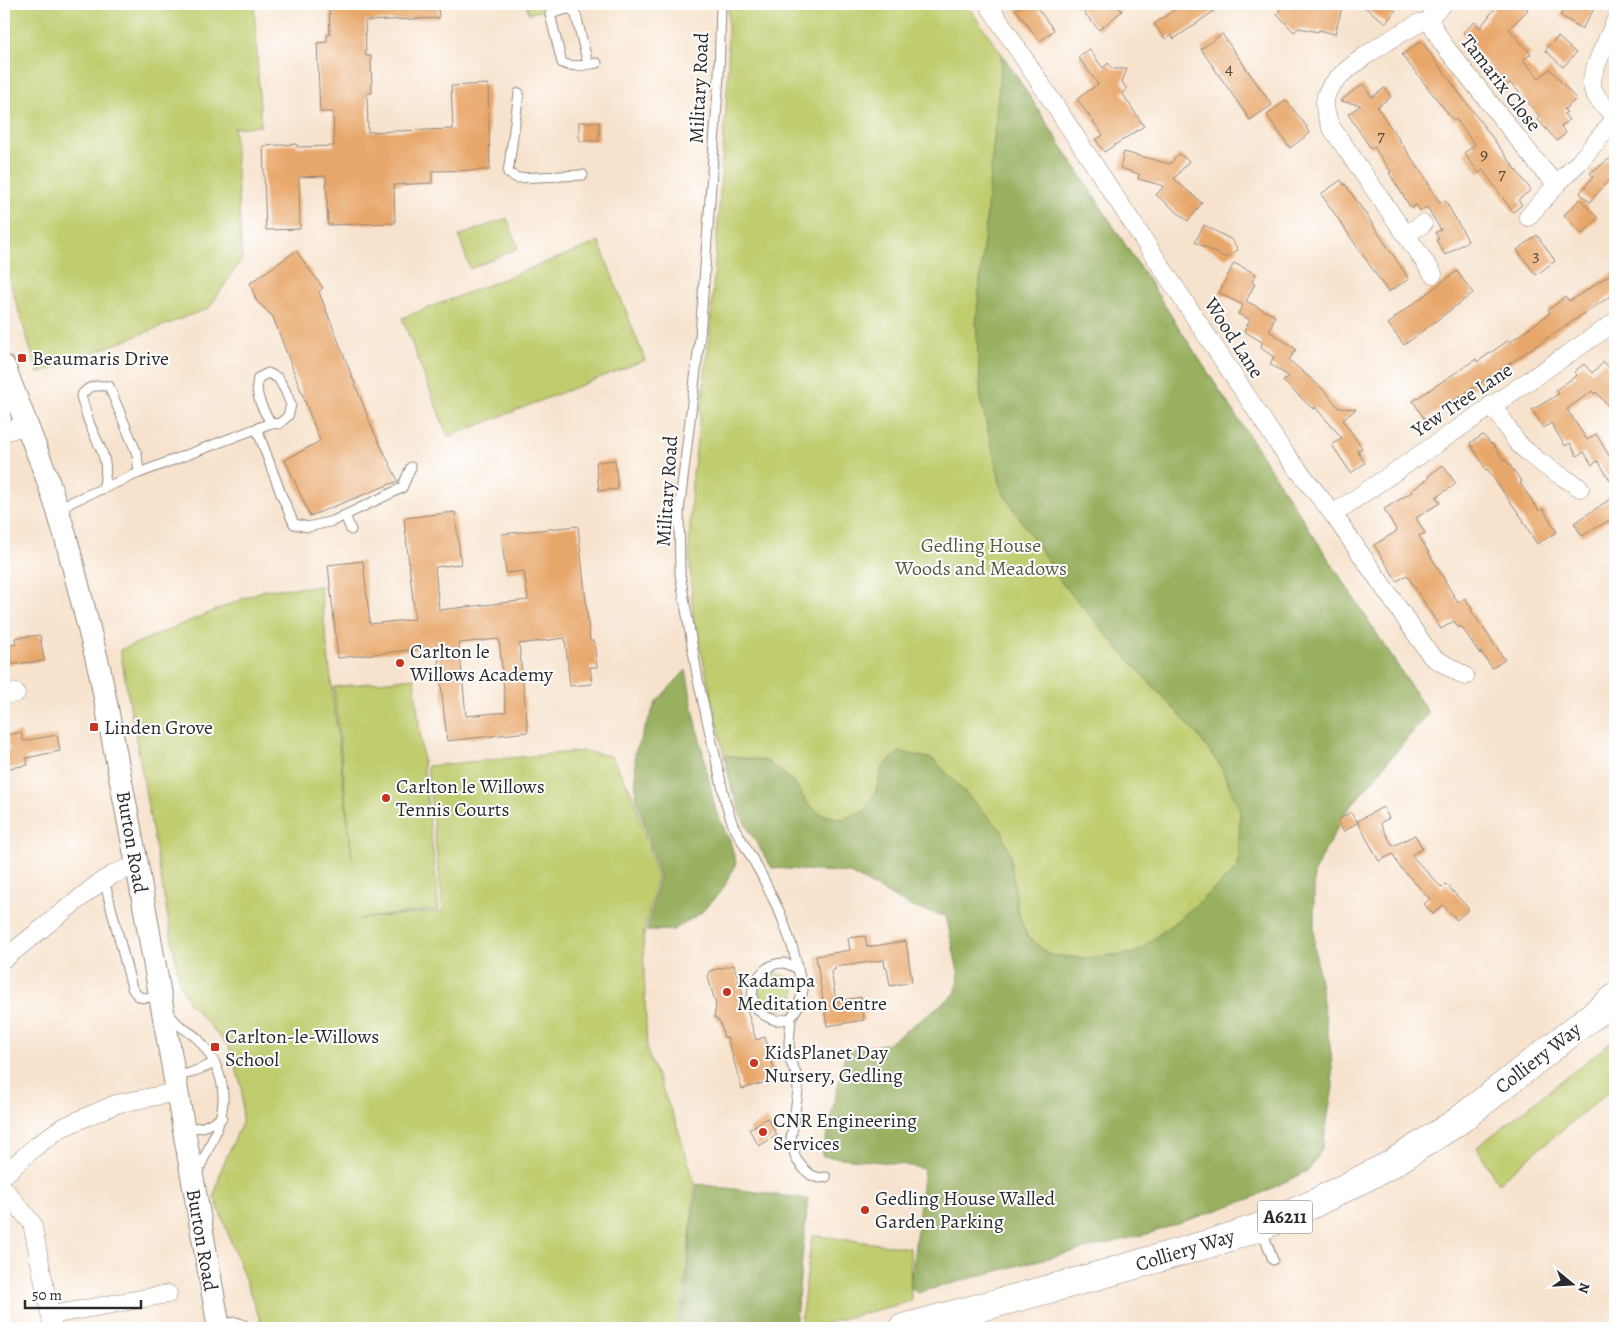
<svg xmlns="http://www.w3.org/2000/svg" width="1619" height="1332" viewBox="0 0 1619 1332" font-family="Alegreya,serif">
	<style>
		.green { fill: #c0cc6e; stroke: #767c4c }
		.forest { fill: #98b061; stroke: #626e46 }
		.building { fill: #e8a76a; fill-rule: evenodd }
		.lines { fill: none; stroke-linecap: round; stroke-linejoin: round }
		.service-casing { stroke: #91877c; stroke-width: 11 }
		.minor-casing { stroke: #91877c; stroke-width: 19 }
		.tertiary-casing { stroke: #91877c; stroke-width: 24 }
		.primary-casing { stroke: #91877c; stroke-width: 29 }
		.service { stroke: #fff; stroke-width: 9 }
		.minor { stroke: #fff; stroke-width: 18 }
		.tertiary { stroke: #fff; stroke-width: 22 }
		.primary { stroke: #fff; stroke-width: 28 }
		.poi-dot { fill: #c8321e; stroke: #fff; stroke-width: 2 }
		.labels { text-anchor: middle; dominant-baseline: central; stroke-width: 4; stroke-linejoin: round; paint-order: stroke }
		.number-label { font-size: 18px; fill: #5a4a3b }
		.shield { fill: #fff; stroke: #6b6b6b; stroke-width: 1 }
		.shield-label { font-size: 19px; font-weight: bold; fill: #2b2b2b }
		.street-label { font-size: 20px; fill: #2b2b2b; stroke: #fff }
		.poi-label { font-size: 20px; fill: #2b2b2b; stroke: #fff; text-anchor: start }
		.park-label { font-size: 20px; fill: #585b3f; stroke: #fff }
	</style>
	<rect width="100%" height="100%" fill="#fff"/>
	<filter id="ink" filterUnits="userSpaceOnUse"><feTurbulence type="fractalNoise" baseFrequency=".02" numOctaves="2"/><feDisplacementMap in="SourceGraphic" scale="10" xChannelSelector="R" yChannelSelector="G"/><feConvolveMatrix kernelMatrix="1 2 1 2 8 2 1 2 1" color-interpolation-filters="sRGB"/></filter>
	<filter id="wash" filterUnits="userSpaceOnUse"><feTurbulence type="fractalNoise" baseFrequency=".0096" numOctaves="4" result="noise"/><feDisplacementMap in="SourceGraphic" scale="20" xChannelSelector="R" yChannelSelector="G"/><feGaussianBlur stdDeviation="1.12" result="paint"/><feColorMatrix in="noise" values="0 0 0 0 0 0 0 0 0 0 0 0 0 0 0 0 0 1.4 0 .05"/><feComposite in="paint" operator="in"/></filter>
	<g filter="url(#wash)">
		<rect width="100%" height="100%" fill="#f7e3cd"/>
		<!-- green -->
		<g class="green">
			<polygon points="4,4 254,4 261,126 234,128 242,259 209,308 38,374 4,262"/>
			<polygon points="526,4 563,4 529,14"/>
			<polygon points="728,4 966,4 1002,54 1428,713 1345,813 1335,832 1077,998 932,844 733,795 693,615 689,550 692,483 710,332 728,78"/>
			<polygon points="507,218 518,248 470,269 459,236"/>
			<polygon points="599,242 645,360 448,437 402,318"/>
			<polygon points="320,586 352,857 334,687 414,678 439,909 359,919 443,911 427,766 583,751 611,756 633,795 657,876 643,939 647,1051 676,1123 695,1183 684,1295 675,1328 263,1328 214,1196 222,1167 242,1123 242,1088 229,1047 189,1003 180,985 120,650 264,590"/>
			<circle cx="777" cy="992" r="18"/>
			<polygon points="1615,1039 1615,1086 1498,1183 1477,1147"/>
			<polygon points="812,1235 910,1248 911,1301 807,1328 800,1328"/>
		</g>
		<!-- forest -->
		<g class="forest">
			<polygon points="1002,54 1428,713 1345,813 1314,872 1314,944 1331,1053 1333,1087 1322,1149 1309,1170 1252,1198 1151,1233 1023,1264 917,1293 910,1287 924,1169 900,1164 822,1156 846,1051 889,1043 955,994 959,976 946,916 912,907 850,873 772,868 745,824 737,805 724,755 767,761 794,782 807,803 820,814 842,819 864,811 876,791 881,769 899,752 933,759 1002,831 1010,855 1018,912 1027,936 1050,955 1083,958 1135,953 1184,915 1238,868 1240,811 1221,767 1196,733 1118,648 1062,583 1002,491 981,400 976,323"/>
			<polygon points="686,670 694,713 716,811 730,841 736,863 723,889 701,913 673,930 647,931 659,876 636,796 635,752 656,702"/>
			<polygon points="697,1184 808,1199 795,1328 677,1328 686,1296 691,1232"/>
		</g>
		<g id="blocks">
			<!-- building -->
			<g class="building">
				<polygon points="329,4 438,4 439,18 365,21 366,56 371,56 372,93 367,93 368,132 453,129 451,86 488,84 490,170 432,171 432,183 394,185 395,223 328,225 326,176 299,177 300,229 266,230 263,146 297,144 297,147 334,146 333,112 320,112 317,43 327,42 327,35 330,35"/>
				<polygon points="1024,4 1034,4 1054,30 1040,41 1016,10"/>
				<polygon points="1077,4 1116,4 1122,11 1099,30"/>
				<polygon points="1183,4 1224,4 1174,39 1171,35 1165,39 1154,24"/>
				<polygon points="1273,4 1343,4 1335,34 1319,30 1318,32 1299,28 1294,32 1277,14 1280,11"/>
				<polygon points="1360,4 1400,4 1386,23"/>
				<polygon points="1498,4 1522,4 1528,10 1509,29 1531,54 1523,60 1539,78 1550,69 1576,99 1564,110 1567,112 1564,114 1569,120 1561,127 1566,133 1557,141 1537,119 1540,117 1519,92 1510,83 1506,86 1478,53 1479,52 1463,32 1475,22 1480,28"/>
				<polygon points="1567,4 1597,4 1582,29 1560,15"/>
				<polygon points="1222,34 1272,105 1250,120 1201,49"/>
				<polygon points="1558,37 1576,53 1563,67 1545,50"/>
				<polygon points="1421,41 1531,190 1518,200 1522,205 1513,212 1483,170 1479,173 1464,153 1475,145 1456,119 1454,121 1402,55"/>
				<polygon points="1089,49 1103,68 1108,63 1113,69 1127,69 1122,82 1127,89 1122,93 1144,126 1104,152 1096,140 1103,135 1077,99 1098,84 1078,57"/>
				<polygon points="1363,84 1372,97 1385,88 1391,97 1378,106 1379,108 1377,107 1426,179 1440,203 1445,200 1465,235 1468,241 1445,255 1436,240 1439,239 1435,233 1441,230 1427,207 1420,211 1416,205 1411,208 1389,173 1391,172 1374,147 1371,149 1348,114 1361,105 1340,101"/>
				<polygon points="1286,100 1307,127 1306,128 1310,133 1290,148 1267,115"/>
				<rect x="579" y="122" width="20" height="19"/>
				<polygon points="1124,152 1170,164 1179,154 1189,161 1174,179 1202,203 1188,221 1156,195 1164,186 1138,179 1139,174 1120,168"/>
				<polygon points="1615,155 1615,188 1609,180 1590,202 1580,193 1593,177 1590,173"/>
				<polygon points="1341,180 1344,185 1345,184 1365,213 1409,279 1388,292 1321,194"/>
				<polygon points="1580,199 1598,218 1582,234 1564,215"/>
				<polygon points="1204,225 1232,240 1238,250 1226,258 1195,242"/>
				<polygon points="1537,235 1555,261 1536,275 1517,250"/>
				<polygon points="296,251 323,288 319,292 373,430 398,481 310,516 285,460 320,441 273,317 256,300 250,283"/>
				<polygon points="1234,263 1256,274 1252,282 1255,284 1246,301 1275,316 1269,331 1296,349 1289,360 1324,390 1339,408 1356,409 1343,420 1362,448 1357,451 1365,463 1351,473 1332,445 1342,438 1315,407 1313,409 1283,381 1288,376 1270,364 1274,357 1261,348 1262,342 1244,331 1250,320 1238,314 1243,305 1219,293"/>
				<polygon points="1457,271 1473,293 1404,345 1388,324 1395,319 1394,318"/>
				<polygon points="1615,271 1615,293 1425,420 1413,401 1476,359 1477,362 1509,340 1510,342 1550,313 1548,310 1565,297 1569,301 1575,298"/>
				<polygon points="1604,362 1615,374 1615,414 1596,392 1594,394 1592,391 1567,409 1587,440 1596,434 1611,459 1615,456 1615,488 1598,461 1592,465 1584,452 1577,456 1570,443 1565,446 1551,423 1544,428 1532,410 1559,394 1556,390 1577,375 1574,372 1584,364 1592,373"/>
				<polygon points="1483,435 1491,444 1492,443 1505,461 1506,460 1522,482 1520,483 1539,511 1543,509 1557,532 1537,544 1523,521 1524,521 1487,469 1486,470 1470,443"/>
				<polygon points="615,460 618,489 599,491 596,462"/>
				<polygon points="1443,465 1456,484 1436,497 1440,503 1416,518 1425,533 1419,536 1458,603 1465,598 1472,609 1471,610 1505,660 1492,668 1481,652 1480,654 1461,626 1459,628 1454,621 1441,629 1407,575 1397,581 1374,545 1397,531 1384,509 1412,492 1411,491 1429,478 1428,476"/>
				<polygon points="1615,496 1615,517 1582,536 1574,523"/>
				<path d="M 455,512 L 461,564 L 435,567 L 439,610 L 528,600 L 524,571 L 506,573 L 501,534 L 578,526 L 590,641 L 594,641 L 597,667 L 590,667 L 592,684 L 570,686 L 565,638 L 519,644 L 528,732 L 447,741 L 437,647 L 338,658 L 328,565 L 363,561 L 370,624 L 415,619 L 404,518 ZM 499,639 L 506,712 L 466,716 L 459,643 Z"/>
				<polygon points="40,635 44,661 4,665 4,646 16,644 15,638"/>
				<polygon points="21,732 23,741 57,735 60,751 26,758 28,765 4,769 4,751 10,750 7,735"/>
				<polygon points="1383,807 1389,818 1380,823 1393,846 1415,835 1423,849 1411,855 1442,888 1446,884 1469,909 1457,920 1443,905 1433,914 1424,904 1430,899 1399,866 1393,854 1379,861 1357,821"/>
				<polygon points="1350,812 1358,822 1344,832 1337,821"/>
				<polygon points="865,936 867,947 906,941 912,982 890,986 887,968 885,968 884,960 835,967 835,970 831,971 836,1001 861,997 864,1020 827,1026 816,956 850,950 848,938"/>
				<polygon points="734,965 756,1040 765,1037 777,1079 742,1089 727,1037 724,1038 720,1022 714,1017 716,1005 708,977 709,971"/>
				<polygon points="767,1118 777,1135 759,1146 749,1129"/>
			</g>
		</g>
	</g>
	<g filter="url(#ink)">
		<use href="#blocks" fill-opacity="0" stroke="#91877c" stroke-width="1"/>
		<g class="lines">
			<!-- service casing -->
			<g class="service-casing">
				<g id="service">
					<polyline points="721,4 719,76 700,336 679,512 680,574 698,680 726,804 733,825 761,874 781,915 793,949 803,990 799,1005 791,1018 789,1043 790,1060 797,1076 798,1091 791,1139 796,1159 804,1169 811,1175 819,1178 826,1177"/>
					<path d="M 588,64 L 576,15 L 572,9 L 568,9 L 550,14 L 562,63 C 573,68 585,65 597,63"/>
					<polyline points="519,93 508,173 517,178 583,175"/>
					<path d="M 268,373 L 278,378 L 285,390 L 291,405 L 288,416 L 279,424 L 271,423 C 263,410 254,395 258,378 Z"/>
					<polyline points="257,429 281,494 294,524 308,527 333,521 402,488 411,467"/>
					<path d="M 103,489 C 111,457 99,449 89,422 C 86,414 84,405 81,396 C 88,385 97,385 109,386 L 137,454 L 139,473"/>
					<polyline points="57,508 139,473 271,423"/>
					<polyline points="345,515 351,530"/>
					<path d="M 104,880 L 132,988 C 140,1002 146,998 159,995"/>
					<path d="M 169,1014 C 172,1018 176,1022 179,1025 C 185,1030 193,1034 198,1039 C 241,1089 221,1123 196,1175"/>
					<path d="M 791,1018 C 786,1019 780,1021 775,1020 C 749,1013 745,986 766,969 C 771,965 776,963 784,963 C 788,964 794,967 798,969"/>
					<polyline points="175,1077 190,1073 215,1063"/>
					<polyline points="184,1129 203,1127 222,1118"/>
					<polyline points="1262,1230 1273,1260"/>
					<polyline points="218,1324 236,1322 244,1325 245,1328"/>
				</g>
			</g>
			<!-- minor casing -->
			<g class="minor-casing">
				<g id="minor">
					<polyline points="988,4 1281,448 1333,514 1432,657 1465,676"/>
					<polyline points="1443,4 1433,13 1430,21 1443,44 1542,169 1557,184 1580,161 1615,119"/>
					<path d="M 1430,21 L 1419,23 C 1397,35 1331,73 1326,96 C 1323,107 1327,117 1331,127 L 1433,274"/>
					<path d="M 1615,22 C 1610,35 1590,72 1592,85 C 1593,97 1607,108 1615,116"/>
					<polyline points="1528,217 1557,184"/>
					<polyline points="1407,234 1423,224"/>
					<path d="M 1491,405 C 1503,416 1508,432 1519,444 C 1536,462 1559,474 1580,488"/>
					<polyline points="4,432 27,425"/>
					<polyline points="1333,514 1615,322"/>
					<polyline points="4,695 16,693"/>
					<polyline points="4,959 99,883 114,874 137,865"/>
					<polyline points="4,1175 35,1147 61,1128 116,1104 177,1092"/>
					<polyline points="4,1189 32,1223 53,1328"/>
					<polyline points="51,1315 168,1294"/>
				</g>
			</g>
			<!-- tertiary casing -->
			<g class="tertiary-casing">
				<polyline id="tertiary" points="4,366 46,475 57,508 66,538 100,672 137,865 219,1328"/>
			</g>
			<!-- primary casing -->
			<g class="primary-casing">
				<polyline id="primary" points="903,1328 1083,1280 1218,1241 1260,1227 1313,1204 1388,1166 1457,1122 1615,998"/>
			</g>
			<!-- service -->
			<use href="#service" class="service"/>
			<!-- minor -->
			<use href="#minor" class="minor"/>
			<!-- tertiary -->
			<use href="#tertiary" class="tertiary"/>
			<!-- primary -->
			<use href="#primary" class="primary"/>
		</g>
	</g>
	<!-- markers -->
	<g class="poi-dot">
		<rect x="17" y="353" width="10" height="10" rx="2.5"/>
		<circle cx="400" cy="663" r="5"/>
		<rect x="89" y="722" width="10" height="10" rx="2.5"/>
		<circle cx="386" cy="798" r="5"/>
		<circle cx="727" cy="992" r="5"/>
		<rect x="210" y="1042" width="10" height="10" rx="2.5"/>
		<circle cx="754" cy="1063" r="5"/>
		<circle cx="763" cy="1132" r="5"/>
		<circle cx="865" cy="1210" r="5"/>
	</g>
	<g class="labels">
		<!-- number labels -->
		<g class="number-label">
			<text x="1229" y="68">4</text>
			<text x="1381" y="135">7</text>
			<text x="1484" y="154">9</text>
			<text x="1502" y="173">7</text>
			<text x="1536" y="255">3</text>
		</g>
		<!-- shield labels -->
		<rect class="shield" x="1257.5" y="1200.5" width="55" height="33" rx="4"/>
		<g class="shield-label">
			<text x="1285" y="1217">A6211</text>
		</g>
		<!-- street labels -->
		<g class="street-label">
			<text transform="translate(1501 83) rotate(52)">Tamarix Close</text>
			<text transform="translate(699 88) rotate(-87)">Military Road</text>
			<text transform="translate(1234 338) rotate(57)">Wood Lane</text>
			<text transform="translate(1462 400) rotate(-34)">Yew Tree Lane</text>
			<text transform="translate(667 491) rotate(-86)">Military Road</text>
			<text transform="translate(132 842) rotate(80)">Burton Road</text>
			<text transform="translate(1538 1058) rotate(-38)">Colliery Way</text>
			<text transform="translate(202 1240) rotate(80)">Burton Road</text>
			<text transform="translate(1185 1250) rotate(-17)">Colliery Way</text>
		</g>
		<!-- poi labels -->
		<g class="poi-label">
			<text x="32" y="358">Beaumaris Drive</text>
			<text x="410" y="651">Carlton le<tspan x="410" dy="23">Willows Academy</tspan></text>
			<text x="104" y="727">Linden Grove</text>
			<text x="396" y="786">Carlton le Willows<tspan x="396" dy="23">Tennis Courts</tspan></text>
			<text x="737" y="980">Kadampa<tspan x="737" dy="23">Meditation Centre</tspan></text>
			<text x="225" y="1036">Carlton-le-Willows<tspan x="225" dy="23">School</tspan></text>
			<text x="764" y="1052">KidsPlanet Day<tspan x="764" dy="23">Nursery, Gedling</tspan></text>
			<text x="773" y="1120">CNR Engineering<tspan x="773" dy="23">Services</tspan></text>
			<text x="875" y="1198">Gedling House Walled<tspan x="875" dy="23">Garden Parking</tspan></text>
		</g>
		<!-- park labels -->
		<g class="park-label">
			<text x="981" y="545">Gedling House<tspan x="981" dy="23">Woods and Meadows</tspan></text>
		</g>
	</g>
	<!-- margin -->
	<rect width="1619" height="1332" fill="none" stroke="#fff" stroke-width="20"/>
	<!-- north arrow -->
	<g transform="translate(1572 1284) rotate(108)" stroke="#ffffff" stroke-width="4" paint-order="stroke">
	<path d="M0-4L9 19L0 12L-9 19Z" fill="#2b2b2b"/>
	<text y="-8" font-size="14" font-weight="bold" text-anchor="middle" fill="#2b2b2b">N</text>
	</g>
	<!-- scale -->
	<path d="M25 1300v8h116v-8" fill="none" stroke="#2b2b2b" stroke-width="2.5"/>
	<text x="32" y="1300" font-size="15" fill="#2b2b2b" stroke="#ffffff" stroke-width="4" paint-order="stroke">50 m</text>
</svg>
